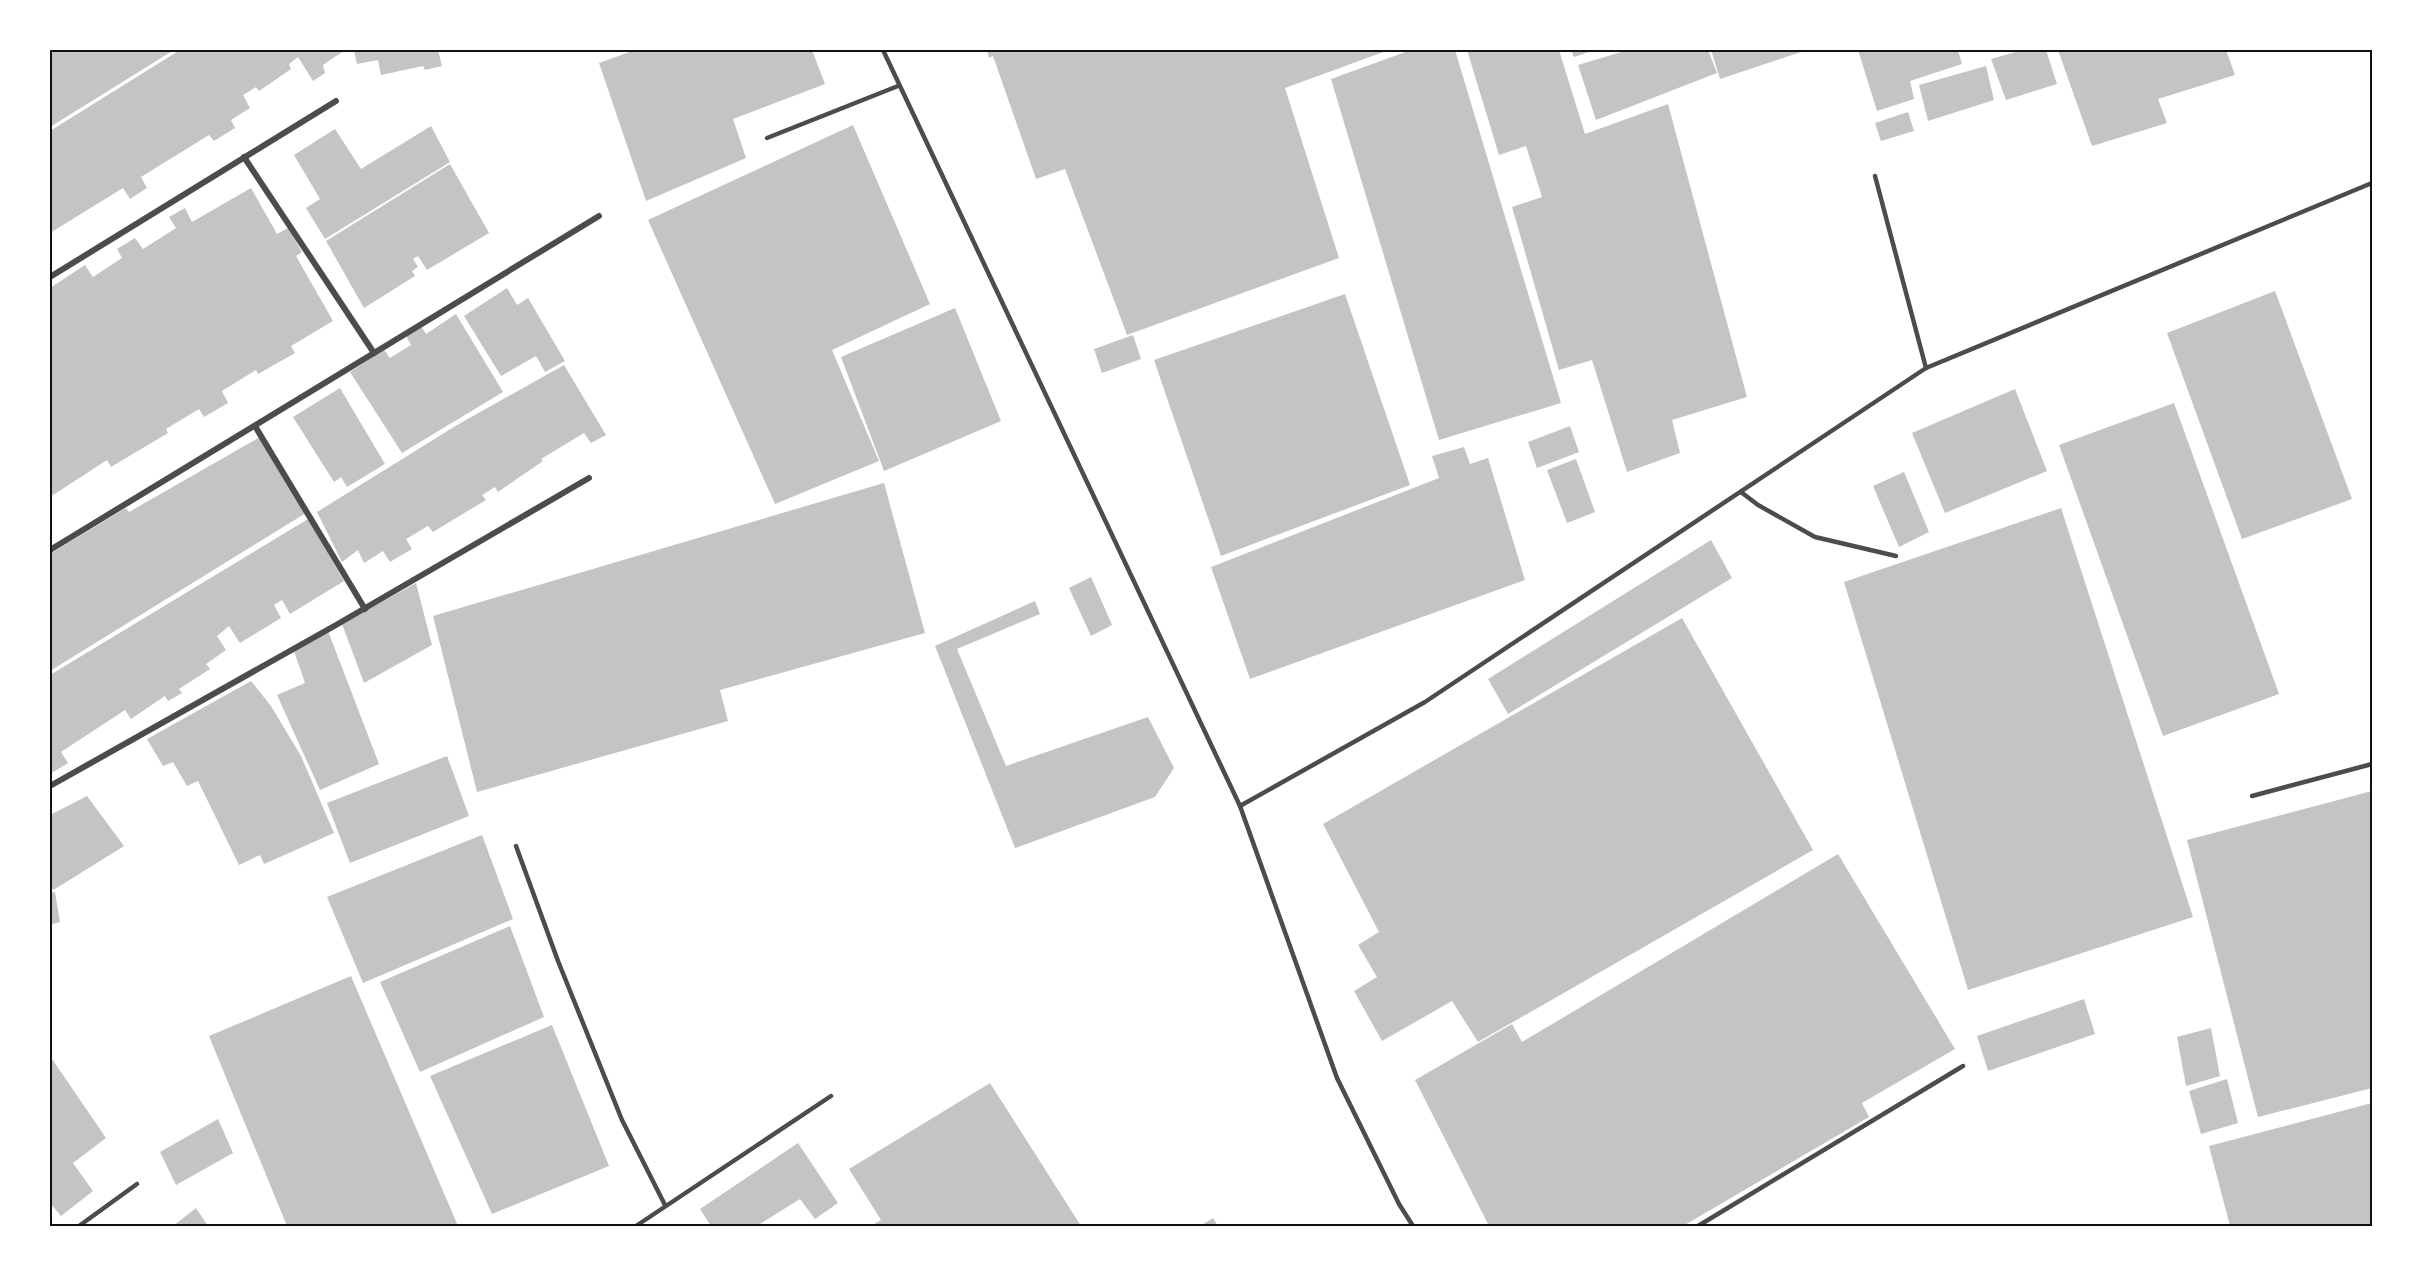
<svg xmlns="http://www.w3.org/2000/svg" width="2422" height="1276" viewBox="0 0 2422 1276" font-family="'DM Sans',sans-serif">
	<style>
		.building { fill: #c4c4c4 }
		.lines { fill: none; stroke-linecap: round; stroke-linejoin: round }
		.service { stroke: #4c4c4c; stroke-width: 4.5 }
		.minor { stroke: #4c4c4c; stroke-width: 6 }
		.neatline { fill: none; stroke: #111; stroke-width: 2 }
	</style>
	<rect width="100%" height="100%" fill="#fff"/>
	<!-- building -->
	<g class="building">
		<polygon points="50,50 174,50 50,127"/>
		<polygon points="180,50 345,50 323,65 325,73 313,81 298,57 289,64 291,69 259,91 256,87 243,95 250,108 231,120 235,128 214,141 209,135 141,177 147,188 130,199 123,188 50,233 50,131"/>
		<polygon points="354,50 438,50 442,66 425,70 423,66 381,75 378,60 357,64"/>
		<polygon points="635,50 812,50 825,84 733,119 746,158 646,201 599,63"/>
		<polygon points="987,50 1389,50 1285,88 1339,258 1127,335 1065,169 1036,179 993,56 989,58"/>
		<polygon points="1411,50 1455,50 1561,403 1439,440 1331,79"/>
		<polygon points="1467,50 1559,50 1585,134 1668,104 1747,397 1672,420 1680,453 1627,472 1592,360 1559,370 1512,207 1542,197 1526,146 1499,155"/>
		<polygon points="1571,50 1595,50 1574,57"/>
		<polygon points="1628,50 1708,50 1717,73 1596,120 1578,65"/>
		<polygon points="1711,50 1807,50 1720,79"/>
		<polygon points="1858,50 1958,50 1962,64 1910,81 1914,99 1877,111"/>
		<polygon points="2023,50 2046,50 2057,84 2006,100 1991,59"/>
		<polygon points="2058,50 2226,50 2235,75 2158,99 2167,123 2092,146"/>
		<polygon points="1986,66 1994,100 1928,121 1919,85"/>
		<polygon points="1908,112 1914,131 1881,141 1875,123"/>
		<polygon points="853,125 930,304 832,350 879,461 775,504 648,220"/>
		<polygon points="431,126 450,162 325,239 306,208 320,199 294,155 335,129 361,169"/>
		<polygon points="450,164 489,233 427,270 418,256 413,259 418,267 412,271 415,276 364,308 326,241"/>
		<polygon points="251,188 277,234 288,228 302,252 296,256 333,321 291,346 295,353 258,374 256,370 222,391 228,403 204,417 199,409 166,429 168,433 111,467 107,460 50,497 50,288 85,265 93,277 122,258 117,249 135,238 143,249 176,228 169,217 185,208 192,222"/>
		<polygon points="507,288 517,305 528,298 565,361 545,372 536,356 501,376 464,316"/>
		<polygon points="2275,291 2352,499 2242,539 2167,333"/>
		<polygon points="1345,294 1410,485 1221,556 1154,360"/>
		<polygon points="955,308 1001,421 884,471 841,357"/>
		<polygon points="456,314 503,392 402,453 350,372 384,350 390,358 411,345 406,336 421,326 426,334"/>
		<polygon points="1133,335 1141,359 1102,373 1094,349"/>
		<polygon points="564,365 606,435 591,443 584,433 541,459 543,461 498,492 495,487 482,495 486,500 433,532 428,526 406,539 412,549 390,562 383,551 364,563 358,550 342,562 317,512 457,425"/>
		<polygon points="340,388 385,464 347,487 341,477 334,482 293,417"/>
		<polygon points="2015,389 2047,471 1945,513 1912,433"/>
		<polygon points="2174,403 2279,694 2163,736 2059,445"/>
		<polygon points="1570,426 1579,452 1537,468 1528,442"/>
		<polygon points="260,437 306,513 50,671 50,554 126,508 129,512"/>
		<polygon points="1464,447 1470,464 1488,458 1525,580 1250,679 1211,567 1439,478 1432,456"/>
		<polygon points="1576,459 1595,512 1567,523 1547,470"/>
		<polygon points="1904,472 1929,532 1899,547 1873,486"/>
		<polygon points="884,483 925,633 720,690 728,721 477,792 433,616"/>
		<polygon points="2061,508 2193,917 1968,990 1844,582"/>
		<polygon points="308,519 344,581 290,614 282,600 274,605 281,618 240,643 229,626 217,636 226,650 206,664 210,669 179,689 182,693 168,701 165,696 131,719 125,710 61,752 68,763 50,774 50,675"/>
		<polygon points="1711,540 1732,578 1508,714 1488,679"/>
		<polygon points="1091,577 1112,625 1091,636 1069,588"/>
		<polygon points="416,583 432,645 364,683 342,624"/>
		<polygon points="1035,601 1040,614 957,649 1006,766 1148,717 1174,768 1155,797 1015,848 935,646"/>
		<polygon points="1682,618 1813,850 1478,1042 1452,1001 1382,1041 1354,991 1377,977 1358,945 1379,932 1323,824"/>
		<polygon points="328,631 379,764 320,790 277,695 305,683 294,651"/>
		<polygon points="251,681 271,706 301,756 334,833 264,864 260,855 239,865 198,781 187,786 173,762 163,766 147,739"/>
		<polygon points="447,756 469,816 350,863 327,803"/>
		<polygon points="2372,791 2372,1088 2258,1117 2187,840"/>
		<polygon points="87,796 124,846 55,889 50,890 50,815"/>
		<polygon points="482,835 513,919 363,983 327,897"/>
		<polygon points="1838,854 1955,1049 1862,1103 1869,1117 1683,1226 1489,1226 1415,1080 1512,1024 1522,1042"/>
		<polygon points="55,892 60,922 50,925 50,893"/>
		<polygon points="510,926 544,1017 420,1072 380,982"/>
		<polygon points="351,976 458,1226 287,1226 209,1036"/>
		<polygon points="2084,999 2095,1034 1988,1071 1977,1036"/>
		<polygon points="552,1025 609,1166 492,1214 430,1076"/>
		<polygon points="2211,1028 2220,1076 2186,1086 2177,1037"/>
		<polygon points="50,1056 106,1138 73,1163 93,1191 61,1216 50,1203"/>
		<polygon points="2227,1079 2238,1123 2201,1134 2189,1091"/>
		<polygon points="990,1083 1081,1226 871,1226 881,1220 849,1169"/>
		<polygon points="2372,1103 2372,1226 2230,1226 2209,1146"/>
		<polygon points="218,1119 233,1153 176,1185 160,1152"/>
		<polygon points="798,1143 838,1203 815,1219 800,1199 757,1226 711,1226 700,1209"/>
		<polygon points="196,1208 208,1226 173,1226"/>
		<polygon points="1213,1218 1218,1226 1200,1226"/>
	</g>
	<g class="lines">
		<!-- service -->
		<g class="service">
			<polyline points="883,50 1240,806 1337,1078 1399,1204 1413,1226"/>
			<polyline points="767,138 898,86"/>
			<polyline points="1875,176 1926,368"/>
			<polyline points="1741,492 1758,505 1815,537 1896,556"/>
			<polyline points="2252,796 2372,764"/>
			<polyline points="1240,806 1425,702 1926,368 2372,183"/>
			<polyline points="516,846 558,961 622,1120 665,1205"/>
			<polyline points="79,1226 137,1184"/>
			<polyline points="636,1226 831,1096"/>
			<polyline points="1698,1226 1963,1066"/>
		</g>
		<!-- minor -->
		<g class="minor">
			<polyline points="244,157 374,353"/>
			<polyline points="50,277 336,101"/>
			<polyline points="255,426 365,609"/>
			<polyline points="50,550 599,216"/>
			<polyline points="50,786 336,625 589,478"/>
		</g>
	</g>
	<!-- border -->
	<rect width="2422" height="1276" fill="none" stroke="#ffffff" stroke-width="102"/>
	<rect x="51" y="51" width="2320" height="1174" class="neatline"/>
</svg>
